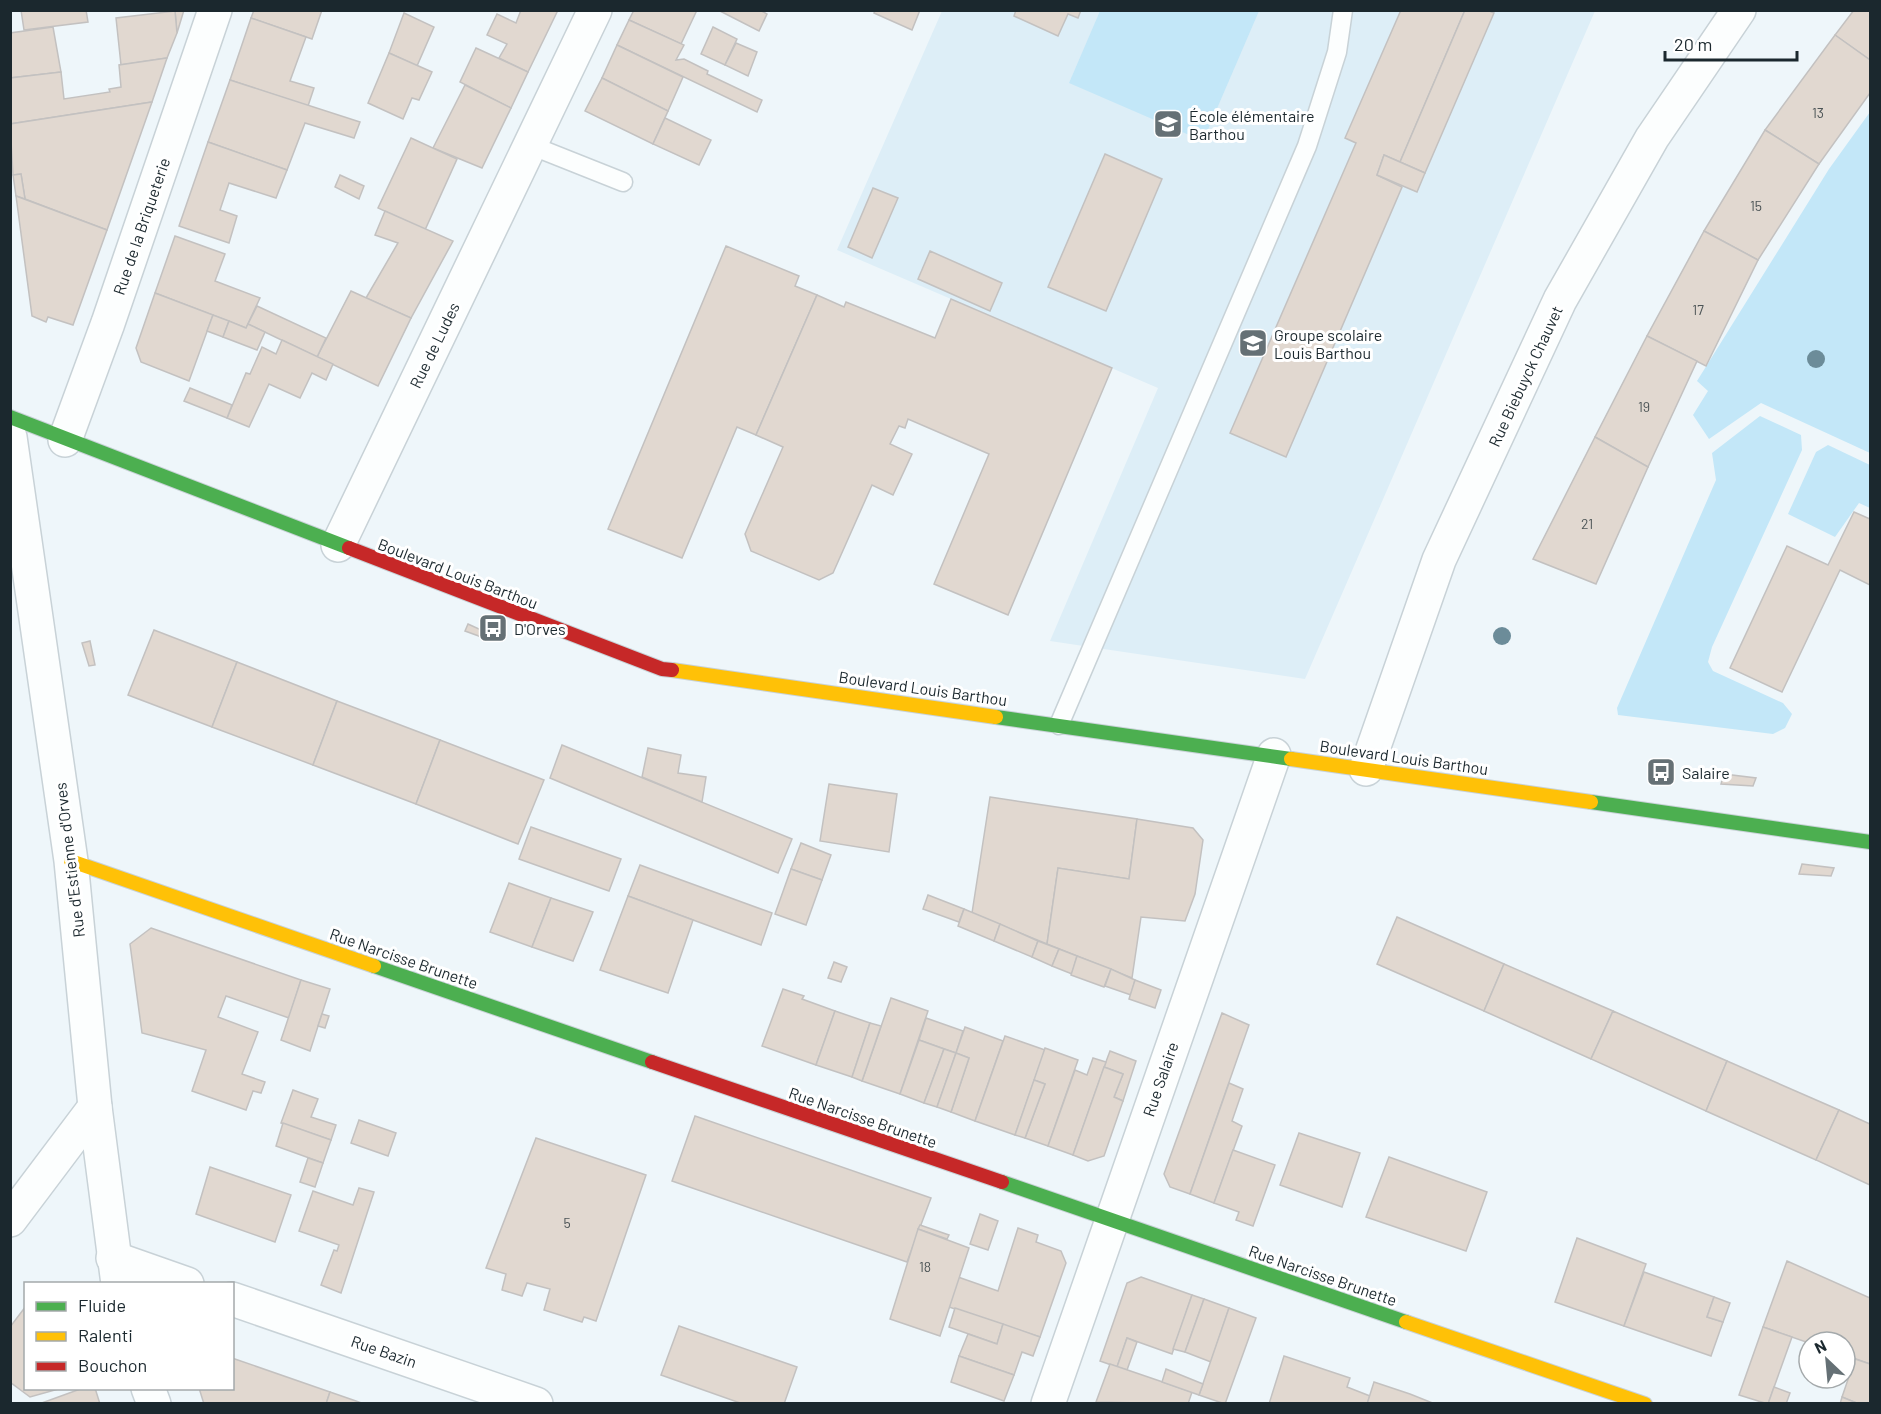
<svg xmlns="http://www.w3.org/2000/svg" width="1881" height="1414" viewBox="0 0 1881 1414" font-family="Barlow,sans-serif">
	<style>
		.built { fill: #ddeef7 }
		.green { fill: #c3e7f8 }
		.building { fill: #e1d8d0; stroke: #c3c1c0; stroke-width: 1.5 }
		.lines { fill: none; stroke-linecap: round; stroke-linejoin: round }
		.lane-casing { stroke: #c8d2d7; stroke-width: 21 }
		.street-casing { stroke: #c8d2d7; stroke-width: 36 }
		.fast-casing { stroke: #c8d2d7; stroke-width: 16 }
		.slow-casing { stroke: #c8d2d7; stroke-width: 16 }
		.jam-casing { stroke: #c8d2d7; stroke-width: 16 }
		.lane { stroke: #fcfefe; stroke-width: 18 }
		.street { stroke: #fcfefe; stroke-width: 33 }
		.fast { stroke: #4caf50; stroke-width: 14 }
		.slow { stroke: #ffc107; stroke-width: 14 }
		.jam { stroke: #c62828; stroke-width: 14 }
		.tree { fill: #6c8c99 }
		.labels { text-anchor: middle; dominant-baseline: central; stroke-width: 6; stroke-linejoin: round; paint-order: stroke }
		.number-label { font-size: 14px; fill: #4c5456 }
		.poi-label { font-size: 16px; fill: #1b282e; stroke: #fff; text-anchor: start }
		.street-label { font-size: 16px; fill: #1b282e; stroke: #fff }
	</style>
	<rect width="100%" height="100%" fill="#eef6fa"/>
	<!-- built -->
	<polygon class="built" points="942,11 1595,11 1305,679 1050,641 1158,388 837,250"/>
	<!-- green -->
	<g class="green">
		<polygon points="1100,11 1259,11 1203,141 1069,83"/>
		<polygon points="1870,112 1870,453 1761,403 1709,439 1693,415 1708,391 1697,381 1829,169"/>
		<polygon points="1760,416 1801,435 1802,450 1712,647 1708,662 1713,671 1783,703 1792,714 1785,728 1773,734 1618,715 1617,708 1716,480 1712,453"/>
		<polygon points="1828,445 1870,465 1870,508 1859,503 1835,537 1788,514 1816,452"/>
	</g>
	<!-- building -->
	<g class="building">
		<polygon points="21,10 86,10 88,22 24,30"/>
		<polygon points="184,10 177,33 175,11"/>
		<polygon points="254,10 322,10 312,39 251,18"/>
		<polygon points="521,10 558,10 528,72 499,58 507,44 487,35 497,14 516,23"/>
		<polygon points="634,10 697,10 681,44 629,20"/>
		<polygon points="718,10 760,10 767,14 759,31"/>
		<polygon points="875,10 920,10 912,30 874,13"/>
		<polygon points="1016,10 1081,10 1078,18 1068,14 1058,36 1014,16"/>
		<polygon points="1401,10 1465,10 1400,162 1384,155 1377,175 1402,187 1286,457 1230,433 1356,143 1345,138"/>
		<polygon points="1465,10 1487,10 1494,13 1425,173 1400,162"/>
		<polygon points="1854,10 1870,10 1870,60 1835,35"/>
		<polygon points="175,11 177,33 167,58 121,65 116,18"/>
		<polygon points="404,13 434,27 417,66 389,53"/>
		<polygon points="251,18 306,37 290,81 314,88 308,106 230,80"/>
		<polygon points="629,20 684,45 676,60 684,59 708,71 707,74 762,100 757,112 617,45"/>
		<polygon points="53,27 61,72 10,78 10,33"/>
		<polygon points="713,27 737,39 725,65 701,54"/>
		<polygon points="1835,35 1870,60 1870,93 1819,164 1765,130"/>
		<polygon points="736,43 757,52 748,76 725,65"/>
		<polygon points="617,45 683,77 668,111 602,78"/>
		<polygon points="476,48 528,72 511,108 460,82"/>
		<polygon points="389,53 432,72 419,100 412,98 403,119 368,103"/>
		<polygon points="167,58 152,102 10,124 10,78 61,72 64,99 110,92 109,89 121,87 119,65"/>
		<polygon points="602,78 668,111 653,144 585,111"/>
		<polygon points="230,80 360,122 354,138 305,123 287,170 208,142"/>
		<polygon points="465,85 511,108 482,168 433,148"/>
		<polygon points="152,102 107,230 25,199 21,174 13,175 10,124"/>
		<polygon points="665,118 711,140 699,165 653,144"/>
		<polygon points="1765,130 1819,164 1758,260 1704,231"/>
		<polygon points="411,138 457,159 425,230 378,208"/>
		<polygon points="208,142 287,170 276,198 229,183 220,210 237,216 229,243 179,226"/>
		<polygon points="1105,154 1162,179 1106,311 1048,287"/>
		<polygon points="1384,155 1425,173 1417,192 1377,175"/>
		<polygon points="21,174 25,199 16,196 13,175"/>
		<polygon points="340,175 364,186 359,199 335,187"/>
		<polygon points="873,188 898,198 872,258 848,247"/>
		<polygon points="16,196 107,230 73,325 48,317 46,322 32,316"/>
		<polygon points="385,211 453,241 411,318 366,298 398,243 375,235"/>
		<polygon points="1704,231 1758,260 1706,366 1647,336"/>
		<polygon points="175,236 225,254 215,281 260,298 246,328 155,293"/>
		<polygon points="726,246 799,276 795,286 817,295 756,435 737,427 682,558 608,529"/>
		<polygon points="930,251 1002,283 990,311 918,279"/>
		<polygon points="351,291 411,318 378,386 317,357"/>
		<polygon points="155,293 213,315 189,381 141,362 136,348"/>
		<polygon points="817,295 844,307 846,302 935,338 951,299 1112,368 1008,615 934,584 989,454 908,419 905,428 899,426 890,444 912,454 893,495 872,485 833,573 819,580 751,551 745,534 783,447 756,435"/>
		<polygon points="257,306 326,338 317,357 248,324"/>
		<polygon points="213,315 229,321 223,337 207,331"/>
		<polygon points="229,321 246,328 248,324 265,332 257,350 223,337"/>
		<polygon points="1647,336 1697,361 1648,467 1595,437"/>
		<polygon points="282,340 333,364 326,380 312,373 300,398 269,384 249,427 227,418 246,373 250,374 262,347 276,354"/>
		<polygon points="190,388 232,405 227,418 184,401"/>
		<polygon points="1595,437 1648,467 1596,584 1533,559"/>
		<polygon points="1854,512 1870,519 1870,585 1840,570 1782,692 1730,668 1787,546 1828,565"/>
		<polygon points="468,624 490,634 487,639 465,631"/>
		<polygon points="154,630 237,662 212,727 128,695"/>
		<polygon points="90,641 95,665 89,666 82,643"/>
		<polygon points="237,662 337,701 313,765 212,727"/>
		<polygon points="337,701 440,740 416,804 313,765"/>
		<polygon points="440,740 544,780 518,844 416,804"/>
		<polygon points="562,745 792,839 778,873 550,778"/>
		<polygon points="648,748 681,755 678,773 706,777 702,802 642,777"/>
		<polygon points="1724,774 1756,778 1753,786 1721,784"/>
		<polygon points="829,784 897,794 889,852 820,841"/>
		<polygon points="990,797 1137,819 1129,879 1058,868 1047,944 972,913"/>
		<polygon points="1137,819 1193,828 1203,840 1195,894 1185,921 1141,917 1132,978 1047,944 1058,868 1129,879"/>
		<polygon points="531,827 621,859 609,891 519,859"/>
		<polygon points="801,843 831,855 822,880 791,869"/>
		<polygon points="1802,864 1834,868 1831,876 1799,874"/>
		<polygon points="640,865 772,913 761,945 628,896"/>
		<polygon points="791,869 822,880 806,925 775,914"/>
		<polygon points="509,883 551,898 532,947 490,932"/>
		<polygon points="928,895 964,909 959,922 923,909"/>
		<polygon points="628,896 693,920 668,993 600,970"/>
		<polygon points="551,898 593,912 573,961 532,947"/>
		<polygon points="964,909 1000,924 994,941 958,926"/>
		<polygon points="1397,917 1504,964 1484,1011 1377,964"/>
		<polygon points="1000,924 1038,941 1032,957 994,941"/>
		<polygon points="151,928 301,980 289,1018 226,996 218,1017 258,1032 242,1074 265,1082 261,1093 253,1091 246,1110 192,1091 206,1050 142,1033 130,944"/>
		<polygon points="1038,941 1059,949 1052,966 1032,957"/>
		<polygon points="1059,949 1077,956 1072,974 1052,966"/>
		<polygon points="1077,956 1111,969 1104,987 1071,975"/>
		<polygon points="834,962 847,967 841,982 828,978"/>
		<polygon points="1504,964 1613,1011 1591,1059 1484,1011"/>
		<polygon points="1111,969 1135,980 1131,995 1105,986"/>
		<polygon points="301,980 330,989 310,1051 281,1040"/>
		<polygon points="1135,980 1161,990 1155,1008 1129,999"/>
		<polygon points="783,989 804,996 802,999 835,1011 816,1065 762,1046"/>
		<polygon points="891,998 928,1011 900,1094 862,1081"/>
		<polygon points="835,1011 870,1023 852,1077 816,1065"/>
		<polygon points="1613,1011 1727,1061 1706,1111 1591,1059"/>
		<polygon points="1222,1013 1249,1025 1190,1194 1170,1187 1164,1174"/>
		<polygon points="322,1014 329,1016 325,1028 318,1026"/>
		<polygon points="926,1018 963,1031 956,1053 919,1040"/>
		<polygon points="870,1023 881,1026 862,1081 852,1077"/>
		<polygon points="965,1027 1003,1041 975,1121 951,1112 969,1058 956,1053"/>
		<polygon points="1005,1036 1045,1050 1015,1135 975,1121"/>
		<polygon points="919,1040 944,1049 924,1103 900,1094"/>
		<polygon points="1045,1048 1078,1060 1048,1146 1025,1138 1045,1084 1034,1080"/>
		<polygon points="944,1049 956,1053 937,1107 924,1103"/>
		<polygon points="1110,1051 1136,1061 1123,1101 1114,1097 1123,1074 1104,1067"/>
		<polygon points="956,1053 969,1058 951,1112 937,1107"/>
		<polygon points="1093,1058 1106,1062 1073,1155 1048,1146 1075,1070 1087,1075"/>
		<polygon points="1727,1061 1839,1110 1816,1160 1706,1111"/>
		<polygon points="1104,1067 1123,1074 1114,1097 1123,1101 1104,1156 1088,1161 1073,1155"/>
		<polygon points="1034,1080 1045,1084 1025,1138 1015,1135"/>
		<polygon points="1229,1083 1243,1089 1232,1121 1242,1126 1214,1203 1190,1194"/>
		<polygon points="293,1090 318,1099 311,1117 336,1125 331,1140 281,1123"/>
		<polygon points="1839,1110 1870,1124 1870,1185 1816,1160"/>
		<polygon points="695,1116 931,1198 907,1262 672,1181"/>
		<polygon points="359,1120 396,1133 388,1156 351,1143"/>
		<polygon points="283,1123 331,1140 323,1163 276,1146"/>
		<polygon points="1299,1133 1360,1153 1342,1207 1280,1185"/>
		<polygon points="536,1138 646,1175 596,1321 584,1317 582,1322 544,1310 550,1289 527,1283 522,1296 502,1290 506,1274 486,1268"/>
		<polygon points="1233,1150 1275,1165 1253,1226 1236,1220 1239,1212 1214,1203"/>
		<polygon points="1389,1157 1487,1192 1466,1251 1366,1217"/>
		<polygon points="308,1158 323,1163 315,1187 300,1182"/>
		<polygon points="210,1167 291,1195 275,1242 196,1214"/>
		<polygon points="359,1188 374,1192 341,1293 321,1285 334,1250 337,1251 339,1245 299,1231 313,1191 353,1205"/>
		<polygon points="980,1214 998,1221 988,1250 970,1244"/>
		<polygon points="920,1225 949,1235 947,1239 918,1229"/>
		<polygon points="1018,1228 1038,1235 1036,1242 1061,1251 1066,1263 1040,1337 949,1307 958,1277 998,1291"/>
		<polygon points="918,1229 969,1248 940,1336 890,1319"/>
		<polygon points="1577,1238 1646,1264 1624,1326 1555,1302"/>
		<polygon points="1787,1261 1870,1298 1870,1364 1845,1355 1845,1342 1809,1343 1763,1327"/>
		<polygon points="1644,1272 1714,1297 1707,1317 1723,1322 1711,1356 1624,1326"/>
		<polygon points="1141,1277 1192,1295 1172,1354 1127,1338 1117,1367 1100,1361 1127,1283"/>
		<polygon points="1192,1295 1204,1299 1185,1352 1173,1349"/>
		<polygon points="1714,1297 1730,1303 1723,1322 1707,1317"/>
		<polygon points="1204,1299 1229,1308 1211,1362 1185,1352"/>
		<polygon points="26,1306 26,1388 62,1388 30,1397 10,1382 10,1327"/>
		<polygon points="955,1308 1003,1324 997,1344 949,1327"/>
		<polygon points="1229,1308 1256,1318 1225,1404 1199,1395"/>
		<polygon points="1003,1324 1040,1337 1033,1356 1022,1352 1014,1375 959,1356 968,1334 997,1344"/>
		<polygon points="679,1326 797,1367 784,1404 743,1404 661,1375"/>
		<polygon points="1763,1327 1792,1337 1768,1404 1739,1395"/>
		<polygon points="1127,1338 1137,1342 1127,1370 1117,1367"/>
		<polygon points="959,1356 1014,1375 1004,1401 951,1382"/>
		<polygon points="1284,1356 1350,1378 1347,1387 1370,1396 1367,1404 1269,1404"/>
		<polygon points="232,1358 330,1392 326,1404 204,1404 199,1388 232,1388"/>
		<polygon points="1855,1359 1870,1364 1870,1404 1859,1404 1842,1397"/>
		<polygon points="1110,1364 1192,1392 1188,1404 1096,1402"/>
		<polygon points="1166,1369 1203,1384 1199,1395 1162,1382"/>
		<polygon points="1374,1382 1410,1394 1435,1404 1367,1404"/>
		<polygon points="1774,1387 1790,1393 1786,1404 1768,1404"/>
		<polygon points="83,1388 95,1388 100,1404 39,1404"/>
		<polygon points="330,1392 356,1401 364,1404 326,1404"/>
		<polygon points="1842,1397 1859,1404 1840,1404"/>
	</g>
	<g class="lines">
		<!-- lane casing -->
		<g class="lane-casing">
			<g id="lane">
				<polyline points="530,145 623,182"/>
				<polyline points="1059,725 1307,146 1337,52 1343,10"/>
			</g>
		</g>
		<!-- street casing -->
		<g class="street-casing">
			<g id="street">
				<polyline points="10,437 71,861 95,1107 118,1284"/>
				<polyline points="65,440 108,323 215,10"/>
				<polyline points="338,545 595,10"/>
				<polyline points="1366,769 1439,560 1560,300 1652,138 1739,10"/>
				<polyline points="10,1220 95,1107"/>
				<polyline points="113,1258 187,1284"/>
				<polyline points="232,1299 536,1404"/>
				<polyline points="148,1388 154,1404"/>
				<polyline points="1048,1404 1274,755"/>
			</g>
		</g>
		<!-- fast casing -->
		<g class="fast-casing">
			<g id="fast">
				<polyline points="10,417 349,548"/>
				<polyline points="996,717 1291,759"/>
				<polyline points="1591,802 1870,842"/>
				<polyline points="374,966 652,1062"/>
				<polyline points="1002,1182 1406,1322"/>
			</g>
		</g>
		<!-- slow casing -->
		<g class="slow-casing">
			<g id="slow">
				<polyline points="672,670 996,717"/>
				<polyline points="1291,759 1591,802"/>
				<polyline points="71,861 374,966"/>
				<polyline points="1406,1322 1645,1404"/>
			</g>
		</g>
		<!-- jam casing -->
		<g class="jam-casing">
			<g id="jam">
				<polyline points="349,548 662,669 672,670"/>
				<polyline points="652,1062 1002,1182"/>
			</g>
		</g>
		<!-- lane -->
		<use href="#lane" class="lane"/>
		<!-- street -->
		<use href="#street" class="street"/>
		<!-- fast -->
		<use href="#fast" class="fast"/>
		<!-- slow -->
		<use href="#slow" class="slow"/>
		<!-- jam -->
		<use href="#jam" class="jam"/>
	</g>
	<!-- trees -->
	<g class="tree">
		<circle cx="1816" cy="359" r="9"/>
		<circle cx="1502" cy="636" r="9"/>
	</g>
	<!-- icons -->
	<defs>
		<g id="school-square" transform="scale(1.5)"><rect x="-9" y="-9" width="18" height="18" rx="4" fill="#657075" stroke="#fff"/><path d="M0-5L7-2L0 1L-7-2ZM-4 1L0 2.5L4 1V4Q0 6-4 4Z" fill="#fff"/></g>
		<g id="bus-square" transform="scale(1.5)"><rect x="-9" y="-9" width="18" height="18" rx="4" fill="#657075" stroke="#fff"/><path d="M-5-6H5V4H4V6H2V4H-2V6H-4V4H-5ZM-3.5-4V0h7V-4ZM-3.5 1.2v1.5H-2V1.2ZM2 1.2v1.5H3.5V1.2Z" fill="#fff"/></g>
	</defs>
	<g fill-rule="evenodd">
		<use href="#school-square" x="1168" y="124"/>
		<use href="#school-square" x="1253" y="343"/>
		<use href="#bus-square" x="493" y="628"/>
		<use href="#bus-square" x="1661" y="772"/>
	</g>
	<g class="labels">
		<!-- number labels -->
		<g class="number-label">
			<text x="1818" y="112">13</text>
			<text x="1756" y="205">15</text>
			<text x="1698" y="309">17</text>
			<text x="1644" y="406">19</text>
			<text x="1587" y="523">21</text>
			<text x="567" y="1222">5</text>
			<text x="925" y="1266">18</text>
		</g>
		<!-- poi labels -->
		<g class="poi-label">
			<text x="1189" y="115">École élémentaire<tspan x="1189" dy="18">Barthou</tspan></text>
			<text x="1274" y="334">Groupe scolaire<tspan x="1274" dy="18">Louis Barthou</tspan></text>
			<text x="514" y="628">D'Orves</text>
			<text x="1682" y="772">Salaire</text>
		</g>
		<!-- street labels -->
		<g class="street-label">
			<text transform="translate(141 226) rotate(-71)">Rue de la Briqueterie</text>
			<text transform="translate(434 345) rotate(-64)">Rue de Ludes</text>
			<text transform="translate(1525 376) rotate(-65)">Rue Biebuyck Chauvet</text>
			<text transform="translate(458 573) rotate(21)">Boulevard Louis Barthou</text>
			<text transform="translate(923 688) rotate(8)">Boulevard Louis Barthou</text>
			<text transform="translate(1404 757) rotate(8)">Boulevard Louis Barthou</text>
			<text transform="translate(69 860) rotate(-97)">Rue d'Estienne d'Orves</text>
			<text transform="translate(404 958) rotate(19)">Rue Narcisse Brunette</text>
			<text transform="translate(1160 1079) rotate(-71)">Rue Salaire</text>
			<text transform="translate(863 1117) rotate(19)">Rue Narcisse Brunette</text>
			<text transform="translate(1323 1275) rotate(19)">Rue Narcisse Brunette</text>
			<text transform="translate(384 1351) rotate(19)">Rue Bazin</text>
		</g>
	</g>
	<!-- border -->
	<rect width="1881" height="1414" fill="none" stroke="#1b282e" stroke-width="24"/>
	<!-- legend -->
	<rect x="24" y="1282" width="210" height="108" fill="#ffffff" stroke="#a4a9ab" stroke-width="1.5"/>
	<rect x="36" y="1302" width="30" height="9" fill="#4caf50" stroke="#a4a9ab" stroke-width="1.5"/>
	<text x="78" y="1312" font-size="18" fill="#1b282e">Fluide</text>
	<rect x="36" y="1332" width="30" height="9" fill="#ffc107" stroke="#a4a9ab" stroke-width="1.5"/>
	<text x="78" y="1342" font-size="18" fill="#1b282e">Ralenti</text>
	<rect x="36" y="1362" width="30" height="9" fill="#c62828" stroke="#a4a9ab" stroke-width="1.5"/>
	<text x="78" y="1372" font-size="18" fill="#1b282e">Bouchon</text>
	<!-- north arrow -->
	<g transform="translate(1827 1360) rotate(334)"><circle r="28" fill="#ffffff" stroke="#a4a9ab" stroke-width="1.5"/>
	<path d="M0-4.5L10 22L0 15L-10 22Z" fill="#657075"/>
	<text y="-9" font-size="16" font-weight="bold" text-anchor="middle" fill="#1b282e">N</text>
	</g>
	<!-- scale -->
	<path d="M1665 51v9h132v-9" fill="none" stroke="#1b282e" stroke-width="3"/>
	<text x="1674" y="51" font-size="18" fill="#1b282e" stroke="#ffffff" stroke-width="4.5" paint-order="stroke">20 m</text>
</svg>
